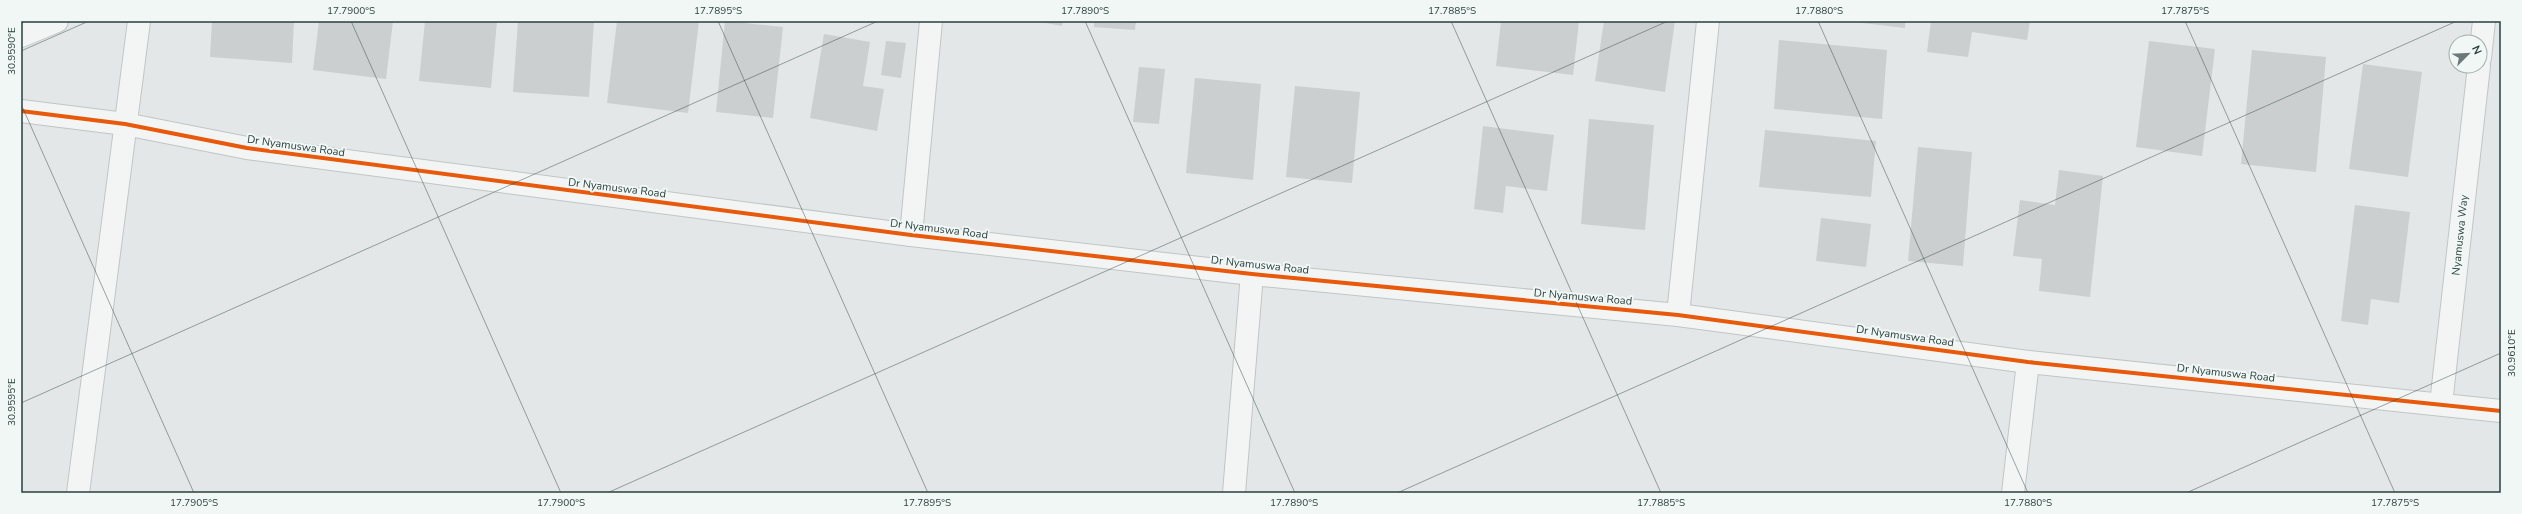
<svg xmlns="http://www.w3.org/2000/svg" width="2522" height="514" viewBox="0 0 2522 514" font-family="'Nunito Sans',sans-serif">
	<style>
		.building { fill: #cbcfcf }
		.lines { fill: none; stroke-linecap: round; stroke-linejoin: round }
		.minor-casing { stroke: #c1c5c5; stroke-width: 24 }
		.minor { stroke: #f2f5f4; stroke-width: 22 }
		.cycleway-casing { stroke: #f1f7f5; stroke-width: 6 }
		.cycleway { stroke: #e8590c; stroke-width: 4 }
		.ticks { fill: none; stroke: #2a403d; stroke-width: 1; stroke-opacity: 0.45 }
		.labels { text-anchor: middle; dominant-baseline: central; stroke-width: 4; stroke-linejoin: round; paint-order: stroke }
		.street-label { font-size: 11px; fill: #2a403d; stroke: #f1f7f5 }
		.neatline { fill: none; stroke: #2a403d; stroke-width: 1.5 }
		.ticks-label { font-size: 10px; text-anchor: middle; fill: #2a403d }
	</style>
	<rect width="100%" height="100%" fill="#e3e7e7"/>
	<!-- building -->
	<g class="building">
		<polygon points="212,21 294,21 292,63 210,57"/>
		<polygon points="319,21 393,21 386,79 313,70"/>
		<polygon points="425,21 497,21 491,88 419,81"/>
		<polygon points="518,21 594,21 589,97 513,92"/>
		<polygon points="617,21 699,21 688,113 607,103"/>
		<polygon points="725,21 783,27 773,118 716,112"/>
		<polygon points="1035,21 1063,21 1062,26"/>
		<polygon points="1094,21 1136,21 1135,30 1094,27"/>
		<polygon points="1501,21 1579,21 1573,75 1496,66"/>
		<polygon points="1604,21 1675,21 1665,92 1595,81"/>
		<polygon points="1846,21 1905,21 1905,28"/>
		<polygon points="1931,21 2030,21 2027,40 1972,32 1968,57 1927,52"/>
		<polygon points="824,34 870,42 863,86 884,89 877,131 810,118"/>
		<polygon points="1779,40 1887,50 1882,119 1774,109"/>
		<polygon points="886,41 906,43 901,78 881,75"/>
		<polygon points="2149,41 2215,49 2202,156 2136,147"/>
		<polygon points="2252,50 2326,57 2316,172 2241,164"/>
		<polygon points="2363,64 2422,72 2408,177 2349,169"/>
		<polygon points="1139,67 1165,69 1159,124 1133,122"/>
		<polygon points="1195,78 1261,84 1253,180 1186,173"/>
		<polygon points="1295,86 1360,92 1352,183 1286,177"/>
		<polygon points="1589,119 1654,125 1645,230 1581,224"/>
		<polygon points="1483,126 1554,135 1547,191 1506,186 1503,213 1474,209"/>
		<polygon points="1765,130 1876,141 1871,197 1759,187"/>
		<polygon points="1918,147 1972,152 1963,266 1908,261"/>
		<polygon points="2059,170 2103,176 2090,297 2039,291 2042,259 2013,256 2020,200 2055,205"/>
		<polygon points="2355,205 2410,212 2399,303 2371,299 2368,325 2341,321"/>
		<polygon points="1821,218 1871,224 1866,267 1816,261"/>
	</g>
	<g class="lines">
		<!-- minor casing -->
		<g class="minor-casing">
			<g id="minor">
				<polyline points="21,36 57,21"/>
				<polyline points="2480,58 2484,21"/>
				<polyline points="21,111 125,124 247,148 911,235 1252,274 1678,315 2028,362 2501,411"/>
				<polyline points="911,235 931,21"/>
				<polyline points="1678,315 1708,21"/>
				<polyline points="2441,404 2479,66"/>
				<polyline points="78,493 139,21"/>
				<polyline points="1234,493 1252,274"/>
				<polyline points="2013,493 2028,362"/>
			</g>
		</g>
		<!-- minor -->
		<use href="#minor" class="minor"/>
		<!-- cycleway casing -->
		<g class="cycleway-casing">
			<polyline id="cycleway" points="21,111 125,124 247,148 911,235 1252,274 1678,315 2028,362 2501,411"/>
		</g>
		<!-- cycleway -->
		<use href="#cycleway" class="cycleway"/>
	</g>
	<!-- ticks -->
	<path class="ticks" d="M 351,21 L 561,493M 718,21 L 928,493M 1085,21 L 1295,493M 1451,21 L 1661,493M 1818,21 L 2028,493M 2185,21 L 2395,493M 21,51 L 89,21M 21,104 L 194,493M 21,403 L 878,21M 607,493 L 1668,21M 1397,493 L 2457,21M 2186,493 L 2501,353"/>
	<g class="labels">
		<!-- street labels -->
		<g class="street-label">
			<text transform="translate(296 146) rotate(8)">Dr Nyamuswa Road</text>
			<text transform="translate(617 188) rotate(7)">Dr Nyamuswa Road</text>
			<text transform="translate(939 229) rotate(7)">Dr Nyamuswa Road</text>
			<text transform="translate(2460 235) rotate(-84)">Nyamuswa Way</text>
			<text transform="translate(1260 265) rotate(6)">Dr Nyamuswa Road</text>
			<text transform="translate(1583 297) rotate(5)">Dr Nyamuswa Road</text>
			<text transform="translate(1905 336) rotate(8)">Dr Nyamuswa Road</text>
			<text transform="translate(2226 373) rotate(6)">Dr Nyamuswa Road</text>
		</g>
	</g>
	<!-- border -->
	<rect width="2522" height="514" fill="none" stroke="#f1f7f5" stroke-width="44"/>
	<!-- north arrow -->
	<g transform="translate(2468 54) rotate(66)"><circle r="19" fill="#f1f7f5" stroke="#a1aeab"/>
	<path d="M0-3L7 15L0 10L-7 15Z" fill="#6b7a78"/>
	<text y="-6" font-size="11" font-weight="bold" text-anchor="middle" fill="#2a403d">N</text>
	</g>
	<rect x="22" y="22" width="2478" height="470" class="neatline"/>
	<g class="ticks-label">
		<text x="351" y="14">17.7900°S</text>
		<text x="718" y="14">17.7895°S</text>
		<text x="1085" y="14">17.7890°S</text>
		<text x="1452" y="14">17.7885°S</text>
		<text x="1819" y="14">17.7880°S</text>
		<text x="2185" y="14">17.7875°S</text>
		<text transform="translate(11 51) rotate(-90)" y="4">30.9590°E</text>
		<text transform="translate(2511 353) rotate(-90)" y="4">30.9610°E</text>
		<text transform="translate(11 402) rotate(-90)" y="4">30.9595°E</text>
		<text x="194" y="506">17.7905°S</text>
		<text x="561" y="506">17.7900°S</text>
		<text x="927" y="506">17.7895°S</text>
		<text x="1294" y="506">17.7890°S</text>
		<text x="1661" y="506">17.7885°S</text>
		<text x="2028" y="506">17.7880°S</text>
		<text x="2395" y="506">17.7875°S</text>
	</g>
</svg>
